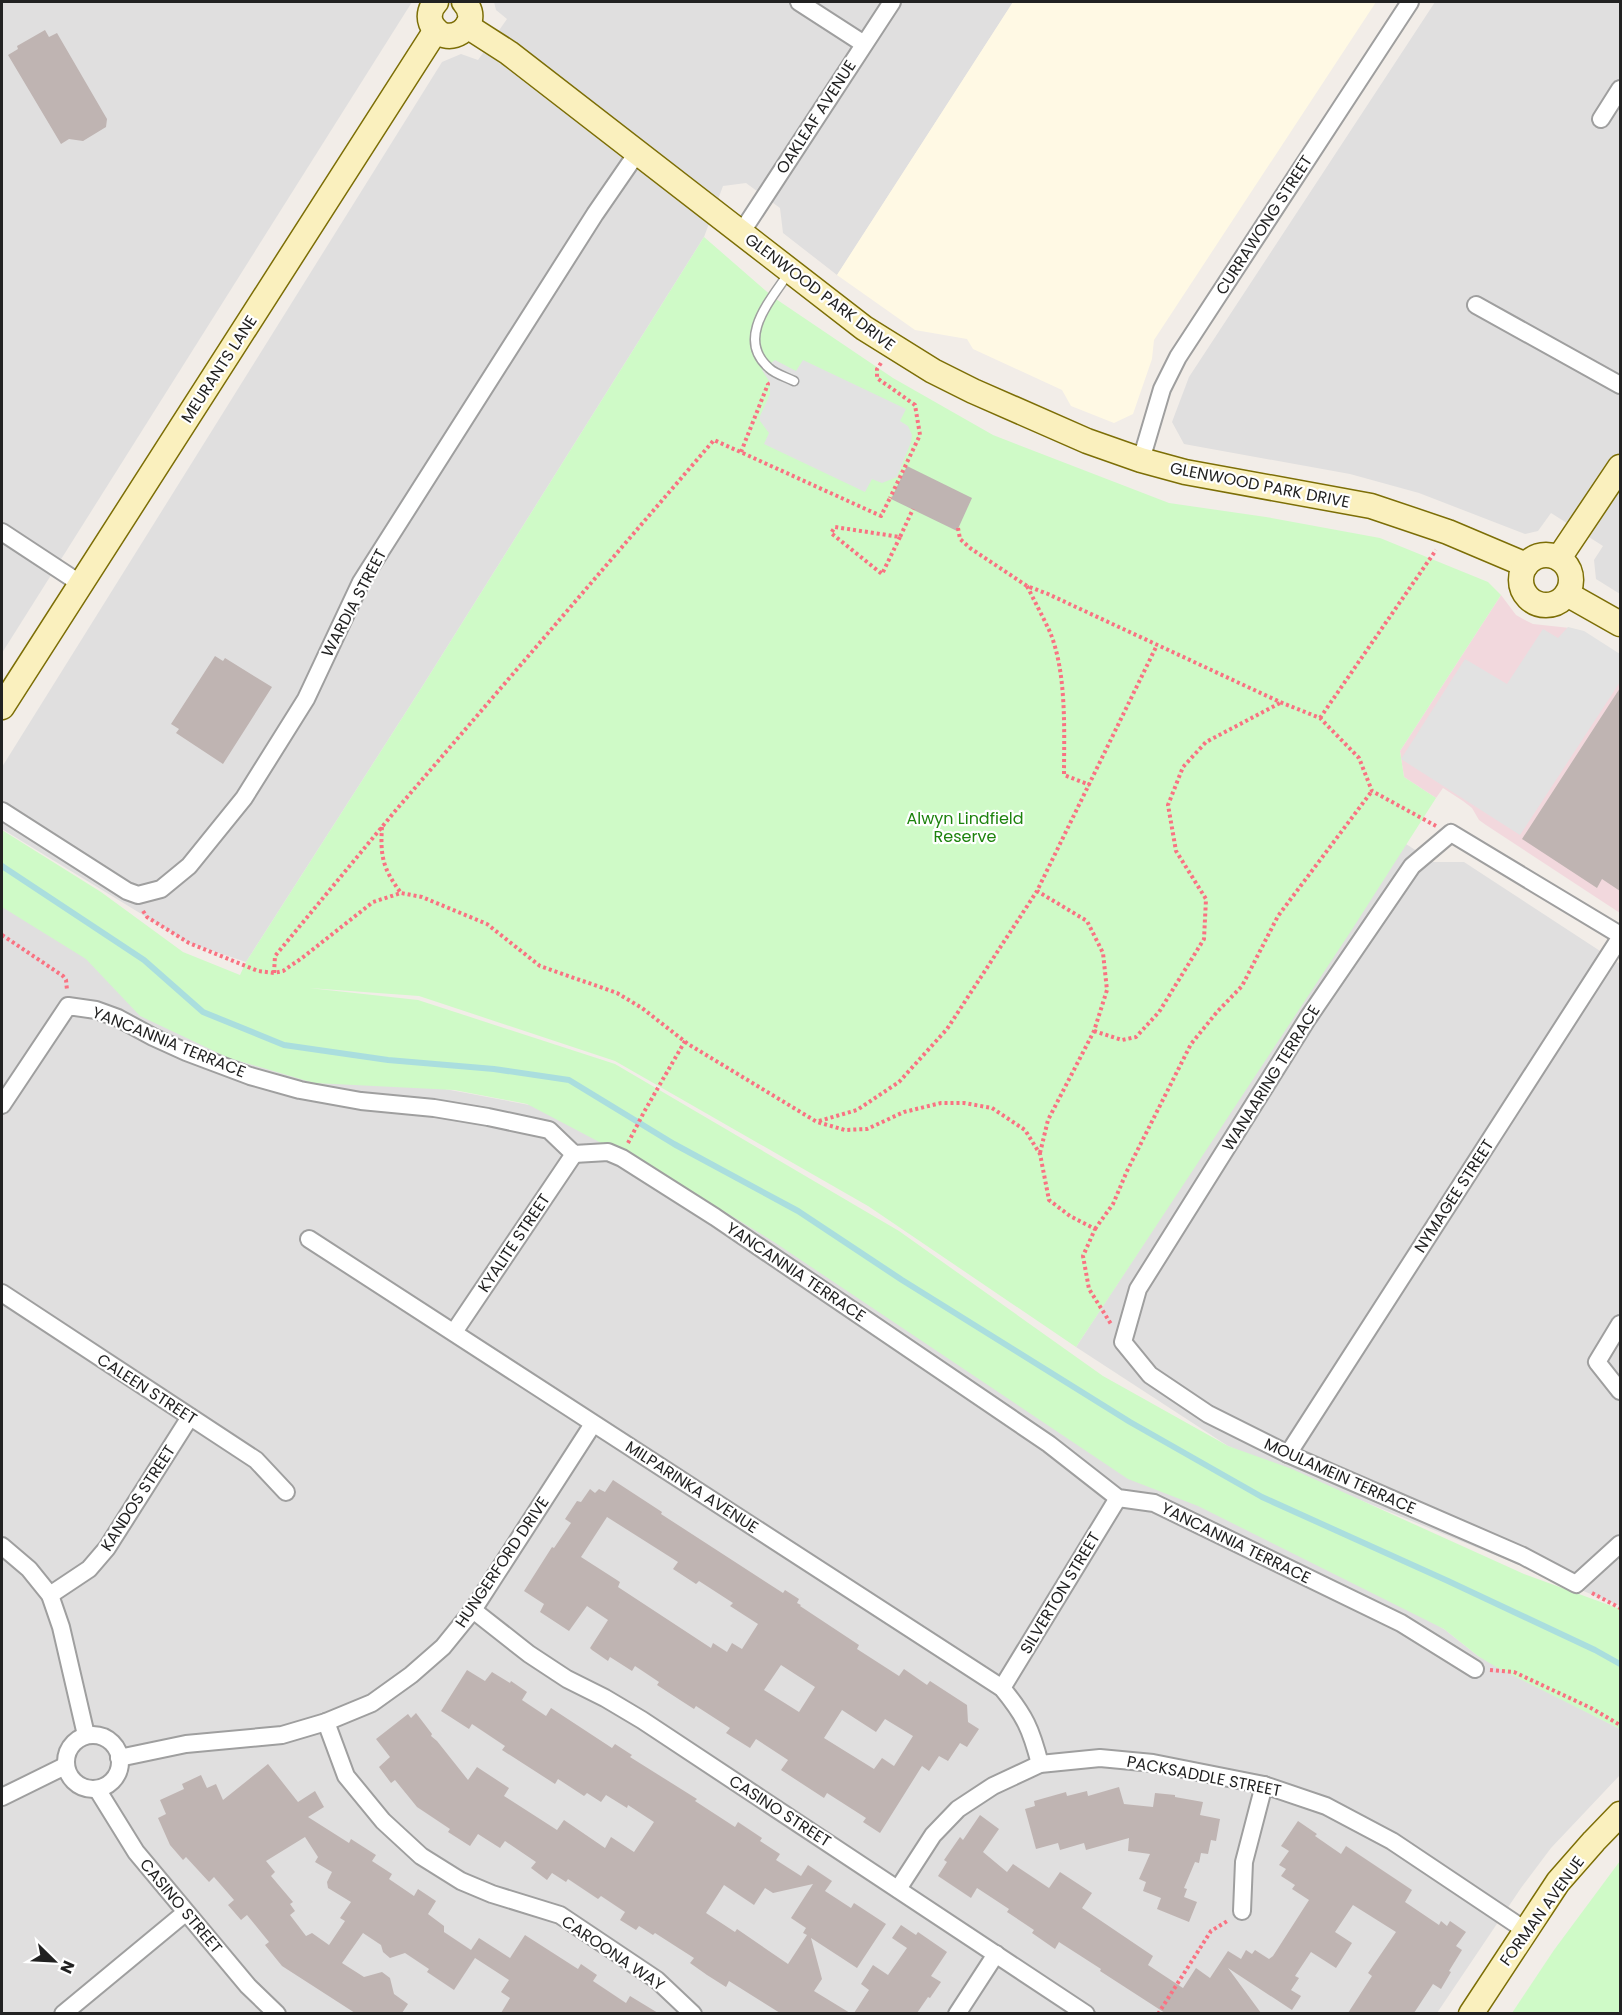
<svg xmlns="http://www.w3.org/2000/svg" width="1622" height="2015" viewBox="0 0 1622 2015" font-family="Poppins,sans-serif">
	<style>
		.residential { fill: #e0dfdf }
		.commercial { fill: #f2d8dd }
		.education { fill: #fff9e4 }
		.park { fill: #cffac7 }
		.parking { fill: #e2e2e2 }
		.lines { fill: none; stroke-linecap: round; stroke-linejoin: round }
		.stream { stroke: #aadede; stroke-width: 6 }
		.building { fill: #bfb4b2; fill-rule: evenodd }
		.lane-casing { stroke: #9f9f9f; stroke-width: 11 }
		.street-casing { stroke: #9f9f9f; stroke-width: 20 }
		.secondary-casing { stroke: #7c6e06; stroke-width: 27 }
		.path { stroke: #f97282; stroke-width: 4; stroke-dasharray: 3 3; stroke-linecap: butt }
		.lane { stroke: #fff; stroke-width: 8 }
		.street { stroke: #fff; stroke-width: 16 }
		.secondary { stroke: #faf0be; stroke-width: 24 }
		.labels { text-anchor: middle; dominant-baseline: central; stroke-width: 4.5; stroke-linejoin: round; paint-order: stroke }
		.street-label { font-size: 16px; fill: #222; stroke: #fff }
		.park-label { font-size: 16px; fill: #1d830d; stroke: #fff }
	</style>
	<rect width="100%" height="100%" fill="#f2ede8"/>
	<!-- residential -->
	<g class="residential">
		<polygon points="2,2 412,2 2,653"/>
		<polygon points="494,2 1013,2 837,275 783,233 780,208 746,183 723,186 704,237 422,687 246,962 189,943 2,829 2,767 442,62 461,54 478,60 507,19 496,10"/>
		<polygon points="1435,2 1620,2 1620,594 1596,579 1594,560 1603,546 1551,513 1538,531 1525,534 1419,493 1350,474 1184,444 1172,422 1189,377"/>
		<polygon points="1406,844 1434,862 1464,862 1620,964 1620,1606 1228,1446 1076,1347"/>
		<polygon points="2,902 244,1051 593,1117 1444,1629 1478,1656 1620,1729 1620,1775 1551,1848 1521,1888 1437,2013 2,2013"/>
	</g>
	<!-- commercial -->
	<polygon class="commercial" points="1501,595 1516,615 1523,619 1533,624 1570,628 1620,657 1620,913 1486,825 1479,820 1472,808 1463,801 1443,788 1436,798 1404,777 1400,751"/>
	<!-- education -->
	<polygon class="education" points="1013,2 1376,2 1154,340 1152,359 1133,414 1114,423 1071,406 1062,390 973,349 967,339 915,330 837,275"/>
	<!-- park -->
	<g class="park">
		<polygon points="704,237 773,297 893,378 993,435 1169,503 1266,517 1380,538 1488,582 1501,595 1400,751 1404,777 1436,798 1351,931 1076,1347 868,1206 615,1061 419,996 309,988 418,1000 615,1064 899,1231 1103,1376 1228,1446 1292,1469 1524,1574 1620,1609 1620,1729 1496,1667 1478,1656 1444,1629 1198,1506 1128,1479 774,1242 683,1186 527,1104 454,1090 314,1083 229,1058 140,1016 86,959 2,907 2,830 101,892 183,952 240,975 246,962 422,687"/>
		<polygon points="1620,1861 1620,2013 1512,2013 1554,1950"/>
	</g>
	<!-- parking -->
	<g class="parking">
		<polygon points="775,360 796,371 803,360 906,409 900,421 908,426 912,435 911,442 897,477 882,483 872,479 865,492 764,444 769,433 760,421 760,416 770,394 770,387 769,381 762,370"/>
		<polygon points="1568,627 1584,631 1620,654 1620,682 1520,835 1401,759 1465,659 1507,684 1543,629 1558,638"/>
	</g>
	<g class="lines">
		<!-- stream -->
		<polyline class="stream" points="2,866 144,960 203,1012 284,1045 388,1060 494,1069 569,1080 674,1144 798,1211 902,1280 1130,1422 1262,1497 1448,1581 1595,1650 1620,1664"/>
	</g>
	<!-- building -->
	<g class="building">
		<polygon points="45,30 49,37 57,33 107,119 106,127 83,141 69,139 61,144 8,55 18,49 17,46"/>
		<polygon points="907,466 972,498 957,531 891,499"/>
		<polygon points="215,656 223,661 225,658 272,687 223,764 176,733 179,729 171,724"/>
		<polygon points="1620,688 1620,891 1602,879 1597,888 1522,839"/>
		<path d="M 613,1480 L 662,1512 L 661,1514 L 783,1593 L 785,1590 L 799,1599 L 797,1603 L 801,1605 L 800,1606 L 859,1645 L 857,1649 L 899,1676 L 904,1669 L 927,1685 L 930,1681 L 967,1705 L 968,1722 L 979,1729 L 967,1747 L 960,1743 L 948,1761 L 939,1756 L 929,1771 L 922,1766 L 880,1833 L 863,1822 L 866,1818 L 827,1793 L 824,1798 L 781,1770 L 788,1760 L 756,1739 L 750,1748 L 726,1733 L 730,1728 L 696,1706 L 694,1709 L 680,1700 L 657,1685 L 659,1682 L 635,1666 L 632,1671 L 610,1657 L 608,1661 L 592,1650 L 590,1648 L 608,1620 L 587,1606 L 569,1631 L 540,1612 L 544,1604 L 524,1591 L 552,1547 L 554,1548 L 571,1523 L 565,1519 L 577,1501 L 581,1502 L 590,1489 L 595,1493 L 599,1489 L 605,1492 ZM 607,1517 L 678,1562 L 673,1569 L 696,1584 L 699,1581 L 733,1603 L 730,1606 L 758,1624 L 742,1649 L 732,1643 L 727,1652 L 713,1643 L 711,1648 L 618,1587 L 620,1582 L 581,1557 ZM 781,1665 L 815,1687 L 799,1712 L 764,1690 ZM 842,1710 L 876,1732 L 885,1719 L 913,1736 L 894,1766 L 882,1758 L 874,1769 L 824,1738 Z"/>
		<path d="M 467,1670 L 485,1681 L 492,1672 L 510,1683 L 511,1681 L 527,1692 L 522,1700 L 546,1716 L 551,1708 L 612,1748 L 615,1744 L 632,1755 L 630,1757 L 697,1799 L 695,1801 L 735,1827 L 738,1822 L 762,1838 L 760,1841 L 780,1854 L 776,1860 L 801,1876 L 808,1865 L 832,1881 L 825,1891 L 851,1908 L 854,1903 L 886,1924 L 857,1968 L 811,1938 L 822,1979 L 814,1991 L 850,2013 L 780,2013 L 729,1981 L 726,1987 L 707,1975 L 690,1963 L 694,1958 L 655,1933 L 653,1935 L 639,1926 L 636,1930 L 620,1920 L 625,1912 L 601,1896 L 598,1899 L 568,1879 L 566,1882 L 552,1873 L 547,1880 L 531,1868 L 536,1862 L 505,1841 L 500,1848 L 478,1834 L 470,1846 L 448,1832 L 450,1829 L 417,1807 L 395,1780 L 391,1783 L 379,1767 L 390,1757 L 376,1739 L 408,1714 L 411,1718 L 416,1713 L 432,1734 L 431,1736 L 437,1741 L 468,1780 L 477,1767 L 509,1788 L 504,1796 L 557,1830 L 564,1820 L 605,1848 L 611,1837 L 634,1852 L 654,1822 L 628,1805 L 627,1808 L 606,1795 L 601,1802 L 587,1793 L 584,1796 L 558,1779 L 555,1784 L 502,1750 L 505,1746 L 472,1724 L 469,1729 L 441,1711 ZM 813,1884 L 791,1918 L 806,1928 L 803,1933 L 807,1935 L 788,1964 L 737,1929 L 735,1932 L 706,1913 L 724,1885 L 754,1905 L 765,1888 L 773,1893 Z"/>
		<path d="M 268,1764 L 298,1802 L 315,1791 L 324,1807 L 308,1817 L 349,1843 L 351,1839 L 376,1855 L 372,1861 L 392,1874 L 389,1879 L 414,1896 L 418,1889 L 436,1901 L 428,1914 L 444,1926 L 444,1932 L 471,1950 L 479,1938 L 510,1958 L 525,1935 L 578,1969 L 581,1964 L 597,1975 L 593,1981 L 626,2003 L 630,1996 L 658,2013 L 501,2013 L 510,1998 L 501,1992 L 509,1980 L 475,1958 L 454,1990 L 427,1972 L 429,1969 L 405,1953 L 390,1958 L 383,1952 L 381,1945 L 363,1933 L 342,1963 L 364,1977 L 382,1972 L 390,1978 L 394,1994 L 408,2004 L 402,2013 L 355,2013 L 282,1966 L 265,1945 L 269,1942 L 247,1915 L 241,1920 L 228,1905 L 234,1900 L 214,1877 L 209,1882 L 186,1857 L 183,1860 L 170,1845 L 158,1818 L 166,1814 L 160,1800 L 184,1789 L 182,1784 L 201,1775 L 207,1788 L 216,1784 L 223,1800 ZM 305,1837 L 318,1857 L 315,1862 L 332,1872 L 327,1882 L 328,1888 L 351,1902 L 340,1918 L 345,1921 L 329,1945 L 312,1933 L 306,1936 L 290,1915 L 295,1911 L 290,1904 L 293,1902 L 271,1876 L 275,1872 L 266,1861 Z"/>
		<polygon points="1119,1787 1124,1804 1153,1807 1155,1793 1175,1795 1175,1797 1203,1802 1200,1815 1220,1819 1216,1841 1211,1840 1208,1854 1201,1853 1199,1863 1195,1862 1184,1888 1187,1889 1184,1897 1197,1902 1189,1922 1157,1909 1161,1898 1143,1891 1146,1882 1139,1879 1150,1854 1128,1851 1129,1838 1086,1850 1084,1843 1060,1850 1058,1843 1036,1849 1025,1809 1035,1806 1034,1801 1066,1792 1067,1796 1087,1791 1088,1796"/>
		<polygon points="980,1815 999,1829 983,1852 1007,1872 1013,1864 1049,1888 1060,1872 1092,1893 1082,1908 1153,1956 1148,1965 1183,1988 1196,1968 1210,1978 1228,1951 1241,1959 1246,1950 1252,1954 1255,1950 1269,1959 1273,1956 1309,1900 1292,1889 1295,1885 1281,1876 1286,1869 1279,1865 1289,1851 1281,1846 1298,1821 1317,1834 1315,1836 1341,1854 1346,1846 1412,1890 1405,1902 1439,1925 1441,1921 1447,1926 1450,1921 1466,1932 1456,1946 1462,1950 1449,1971 1451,1972 1441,1989 1433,1984 1414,2013 1348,2013 1372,1976 1368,1973 1396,1932 1353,1905 1335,1932 1352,1943 1336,1968 1311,1952 1295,1976 1299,1978 1291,1990 1301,1996 1292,2010 1228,1968 1261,2013 1165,2013 1100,1971 1101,1969 1059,1942 1055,1949 1032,1933 1034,1930 1007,1912 1009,1909 977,1888 971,1898 938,1876 947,1862 944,1860 960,1837 963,1840"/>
		<polygon points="901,1925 916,1935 918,1932 947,1952 931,1976 941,1982 930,1998 928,1997 917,2013 854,2013 869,1990 861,1984 873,1965 888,1975 907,1948 892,1938"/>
	</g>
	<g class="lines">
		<!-- lane casing -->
		<g class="lane-casing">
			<path id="lane" d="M 790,271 C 771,300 735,338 769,368 C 775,374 786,377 794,381"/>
		</g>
		<!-- street casing -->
		<g class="street-casing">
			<g id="street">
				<polyline points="799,2 864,44"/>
				<polyline points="1601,119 1620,89"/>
				<polyline points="741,233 892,2"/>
				<polyline points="1476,305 1620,385"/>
				<polyline points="1141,460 1162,389 1178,357 1410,2"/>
				<polyline points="2,532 81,584"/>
				<polyline points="2,811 127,891 138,895 161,889 189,866 244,798 306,699 361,582 595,214 637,153"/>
				<polyline points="1620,935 1451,833 1412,866 1308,1018 1138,1289 1123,1342 1150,1375 1208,1414 1288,1454 1523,1556 1576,1584 1620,1544"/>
				<polyline points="2,1105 68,1006 96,1010 118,1018 153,1037 186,1052 250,1076 300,1090 361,1101 434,1108 488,1117 549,1130 574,1154 608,1152 622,1158 715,1217 1049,1444 1118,1498 1154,1503 1401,1623 1475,1669"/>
				<path d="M 309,1239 L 1002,1688 C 1025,1716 1031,1729 1040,1764"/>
				<polyline points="2,1293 256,1460 286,1492"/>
				<polyline points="1620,1324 1597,1362 1620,1391"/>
				<polyline points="454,1332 574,1154"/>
				<polyline points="1288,1454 1620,938"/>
				<polyline points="2,1546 29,1569 50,1595 61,1627 86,1735"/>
				<polyline points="50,1595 89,1569 107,1548 190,1417"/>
				<polyline points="473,1610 529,1654 567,1679 605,1698 642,1720 1086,2014"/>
				<polyline points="1002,1688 1118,1498"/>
				<polyline points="326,1722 346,1776 383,1821 421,1856 461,1881 492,1894 560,1915 657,1980 693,2014"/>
				<circle cx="93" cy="1762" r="27"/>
				<polyline points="119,1758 186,1744 282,1735 326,1722 372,1703 411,1675 443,1647 473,1610 593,1424"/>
				<polyline points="97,1789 136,1852 248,1986 277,2014"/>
				<polyline points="2,1797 65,1766"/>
				<polyline points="898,1889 933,1835 958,1809 993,1786 1040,1764 1100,1758 1153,1763 1264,1785 1326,1806 1392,1841 1525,1930"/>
				<polyline points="1242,1911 1244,1862 1264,1785"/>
				<polyline points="63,2014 185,1913"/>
				<polyline points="957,2014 996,1954"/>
			</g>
		</g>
		<!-- secondary casing -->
		<g class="secondary-casing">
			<g id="secondary">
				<path d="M 436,2 C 431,7 428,15 431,23 C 444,52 486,26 464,2"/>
				<polyline points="467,26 509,53 864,328 933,371 973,391 1087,441 1141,460 1185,472 1371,506 1448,532 1526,565"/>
				<circle cx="1546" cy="580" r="25"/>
				<polyline points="1559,558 1620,467"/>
				<polyline points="1567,594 1620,624"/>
				<polyline points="2,707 436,30"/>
				<polyline points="1471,2014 1558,1882 1594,1841 1620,1814"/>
			</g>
		</g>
		<!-- path -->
		<g class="path">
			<polyline points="881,363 877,369 877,378 915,405 920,435 890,498"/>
			<polyline points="741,452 768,384 767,383"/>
			<polyline points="958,528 960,539 970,548 1027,586 1048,594 1280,702 1320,718 1359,758 1372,791 1436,826"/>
			<polyline points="900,537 882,574 831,533 835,527 900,537 913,509"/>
			<path d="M 1027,586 C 1035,602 1043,617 1050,632 C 1067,674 1064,731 1064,775 L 1090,785"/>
			<polyline points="1320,718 1436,550"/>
			<path d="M 382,827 C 380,856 383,869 401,893"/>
			<polyline points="143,911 147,917 189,943 258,971 274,973 283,971 302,958 373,902 401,893 422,897 487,924 540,966 617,993 642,1008 688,1044 817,1122 845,1130 867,1129 904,1112 941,1103 964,1103 992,1108 1025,1130 1040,1154 1049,1200 1070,1216 1095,1229 1083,1256 1089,1289 1111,1324"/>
			<polyline points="2,935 63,976 66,980 67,990"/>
			<polyline points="274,973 275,956 396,810 714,440 881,516 890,498 892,498"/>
			<polyline points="1094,1031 1122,1040 1136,1037 1159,1012 1204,939 1206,899 1176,851 1168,805 1183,767 1206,742 1280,703"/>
			<polyline points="819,1121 857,1110 899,1082 947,1029 1037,891"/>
			<polyline points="628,1143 644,1112 685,1041"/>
			<polyline points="1040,1153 1048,1120 1094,1031 1107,990 1103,953 1087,921 1037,891 1157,645"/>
			<polyline points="1095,1229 1113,1204 1127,1171 1191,1044 1217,1012 1242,986 1278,916 1372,791"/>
			<polyline points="1592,1593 1620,1608"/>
			<polyline points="1490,1670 1514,1672 1591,1708 1620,1725"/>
			<polyline points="1158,2014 1211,1931 1229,1920"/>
		</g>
		<!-- lane -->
		<use href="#lane" class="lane"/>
		<!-- street -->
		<use href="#street" class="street"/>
		<!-- secondary -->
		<use href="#secondary" class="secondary"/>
	</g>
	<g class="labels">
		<!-- street labels -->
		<g class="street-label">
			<text transform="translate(816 117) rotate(-57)">OAKLEAF AVENUE</text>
			<text transform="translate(1264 225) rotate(-57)">CURRAWONG STREET</text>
			<text transform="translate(820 292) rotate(37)">GLENWOOD PARK DRIVE</text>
			<text transform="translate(219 369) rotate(-57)">MEURANTS LANE</text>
			<text transform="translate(1260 485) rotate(11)">GLENWOOD PARK DRIVE</text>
			<text transform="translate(354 603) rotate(-62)">WARDIA STREET</text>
			<text transform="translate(169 1042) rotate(22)">YANCANNIA TERRACE</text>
			<text transform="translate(1271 1078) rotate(-58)">WANAARING TERRACE</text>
			<text transform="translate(1454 1196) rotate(-57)">NYMAGEE STREET</text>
			<text transform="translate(514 1243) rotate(-56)">KYALITE STREET</text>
			<text transform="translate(796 1272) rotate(34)">YANCANNIA TERRACE</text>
			<text transform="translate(147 1389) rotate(33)">CALEEN STREET</text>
			<text transform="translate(1340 1476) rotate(24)">MOULAMEIN TERRACE</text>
			<text transform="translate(692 1487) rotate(33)">MILPARINKA AVENUE</text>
			<text transform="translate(138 1498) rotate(-57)">KANDOS STREET</text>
			<text transform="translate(1236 1543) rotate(26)">YANCANNIA TERRACE</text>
			<text transform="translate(502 1562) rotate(-56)">HUNGERFORD DRIVE</text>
			<text transform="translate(1060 1593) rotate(-59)">SILVERTON STREET</text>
			<text transform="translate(1204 1776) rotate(11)">PACKSADDLE STREET</text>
			<text transform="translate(780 1811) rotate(33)">CASINO STREET</text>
			<text transform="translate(181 1906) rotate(50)">CASINO STREET</text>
			<text transform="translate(1542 1911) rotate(-54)">FORMAN AVENUE</text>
			<text transform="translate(613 1953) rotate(34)">CAROONA WAY</text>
		</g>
		<!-- park labels -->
		<g class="park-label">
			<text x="965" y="818">Alwyn Lindfield<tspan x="965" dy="18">Reserve</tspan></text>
		</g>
	</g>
	<!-- border -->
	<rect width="1622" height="2015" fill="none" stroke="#222222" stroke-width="6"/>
	<!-- north arrow -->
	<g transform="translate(54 1961) rotate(114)" stroke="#ffffff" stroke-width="4.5" paint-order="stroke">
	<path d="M0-4.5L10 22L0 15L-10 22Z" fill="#222222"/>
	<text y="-9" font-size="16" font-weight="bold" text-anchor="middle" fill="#222222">N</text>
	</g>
</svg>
